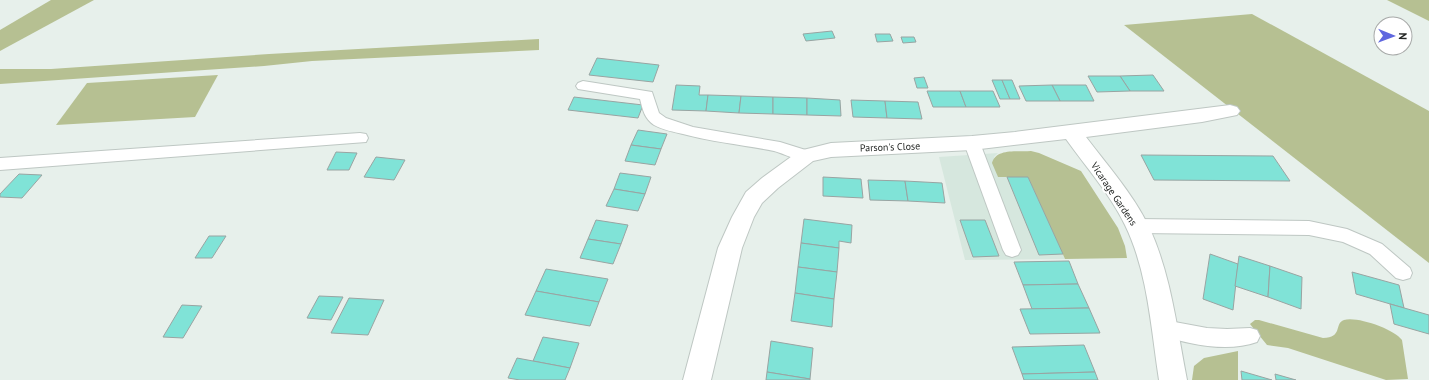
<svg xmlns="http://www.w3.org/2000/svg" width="1429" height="380" viewBox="0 0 1429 380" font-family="'PT Sans',sans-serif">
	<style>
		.built { fill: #d6e7de }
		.green { fill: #b6c092 }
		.building { fill: #80e3d7; stroke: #99a4a2 }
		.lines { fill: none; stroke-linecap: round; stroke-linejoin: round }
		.lane-casing { stroke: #bec7c3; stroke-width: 2 }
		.street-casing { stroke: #bec7c3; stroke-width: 2 }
		.lane { fill: #fff; fill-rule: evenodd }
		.street { fill: #fff; fill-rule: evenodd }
		.labels { text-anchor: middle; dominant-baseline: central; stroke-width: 4; stroke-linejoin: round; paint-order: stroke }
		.street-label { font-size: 10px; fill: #242725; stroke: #fff }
	</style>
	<rect width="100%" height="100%" fill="#e7f0eb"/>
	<!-- built -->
	<polygon class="built" points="998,153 994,157 998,177 1028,177 1065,259 965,260 939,157"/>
	<!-- green -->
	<g class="green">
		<polygon points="51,0 94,0 0,51 0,30"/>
		<polygon points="1387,0 1429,0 1429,21"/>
		<polygon points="1252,14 1429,111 1429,263 1124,25"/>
		<polygon points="539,39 539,50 312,61 264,66 0,84 0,69 51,69 269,54"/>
		<polygon points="218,75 195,117 56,125 87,83"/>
		<path d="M 1031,151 L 1039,153 L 1081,171 L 1118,228 L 1125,246 L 1127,258 L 1065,259 L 1028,177 L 998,177 L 992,163 C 996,148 1017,152 1031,151 Z"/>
		<path d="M 1255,320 L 1259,320 L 1323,338 C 1343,338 1334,323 1344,320 C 1357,316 1394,329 1402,340 L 1408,379 L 1386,380 L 1288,348 L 1267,345 L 1250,324 Z"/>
		<polygon points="1238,351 1238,380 1192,380 1194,366 1204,358"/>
	</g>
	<!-- building -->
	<g class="building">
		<polygon points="832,31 835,38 806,41 803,34"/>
		<polygon points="875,34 890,34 893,41 877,42"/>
		<polygon points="901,37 914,37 916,42 903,43"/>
		<polygon points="597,58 659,65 653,82 589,75"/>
		<polygon points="1153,75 1164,91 1130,91 1120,76"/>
		<polygon points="1088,76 1120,76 1130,91 1097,92"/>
		<polygon points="924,77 928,88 917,88 914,78"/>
		<polygon points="992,80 1002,80 1010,99 1000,99"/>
		<polygon points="1002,80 1012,80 1020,99 1010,99"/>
		<polygon points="676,85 700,86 699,95 708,95 706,111 672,110"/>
		<polygon points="1052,85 1086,85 1094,101 1060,101"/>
		<polygon points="1052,85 1060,101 1026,101 1019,86"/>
		<polygon points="927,91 960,91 966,107 933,107"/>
		<polygon points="960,91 993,91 1000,107 966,107"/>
		<polygon points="708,95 741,96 739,113 706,111"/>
		<polygon points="741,96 773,97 773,114 739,113"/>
		<polygon points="574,97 643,105 638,118 568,110"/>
		<polygon points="773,97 807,98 807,115 773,114"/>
		<polygon points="807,98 840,100 841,116 807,115"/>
		<polygon points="851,100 885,101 887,118 853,117"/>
		<polygon points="885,101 918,102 922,119 887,118"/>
		<polygon points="638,130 667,134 661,149 631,145"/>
		<polygon points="631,145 661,149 655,165 625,161"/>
		<polygon points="336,152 357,153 349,170 327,170"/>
		<polygon points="1141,155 1273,156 1290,181 1154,180"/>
		<polygon points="376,157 405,160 394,180 364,177"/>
		<polygon points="620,173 651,177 645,194 614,189"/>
		<polygon points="19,174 42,175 22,198 0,197 0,194"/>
		<polygon points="823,177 861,179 863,198 823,196"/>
		<polygon points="1007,177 1028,177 1063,254 1039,255"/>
		<polygon points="868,180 905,181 908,201 870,200"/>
		<polygon points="905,181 942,183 945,203 908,201"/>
		<polygon points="614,189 645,194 638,211 606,206"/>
		<polygon points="804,219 852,225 851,243 839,241 839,248 801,243"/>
		<polygon points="596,220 628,225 621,244 588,239"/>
		<polygon points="960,220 985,220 999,256 973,257"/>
		<polygon points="209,236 226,236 212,258 195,258"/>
		<polygon points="588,239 621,244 613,264 580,258"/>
		<polygon points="801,243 839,248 837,272 798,267"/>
		<polygon points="1210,254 1238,264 1233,310 1203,299"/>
		<polygon points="1239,256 1270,266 1268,297 1235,286"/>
		<polygon points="1069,261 1078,284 1023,285 1014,262"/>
		<polygon points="1270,266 1302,277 1301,309 1268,297"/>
		<polygon points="798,267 837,272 834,299 795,293"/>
		<polygon points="546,269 608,279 599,302 536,291"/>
		<polygon points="1352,272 1399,285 1404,308 1356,294"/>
		<polygon points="1078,284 1089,308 1032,309 1023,285"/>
		<polygon points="536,291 599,302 590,326 525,315"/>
		<polygon points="795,293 834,299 832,327 791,321"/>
		<polygon points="319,296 343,297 331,320 307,318"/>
		<polygon points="349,298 384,300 368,335 331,333"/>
		<polygon points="1390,304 1429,315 1429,334 1394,324"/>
		<polygon points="182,305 202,306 183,338 163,337"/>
		<polygon points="1089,308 1100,333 1030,334 1020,309"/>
		<polygon points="543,337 579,343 570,368 533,361"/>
		<polygon points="771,341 813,348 810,379 767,372"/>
		<polygon points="1084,345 1095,372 1022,374 1012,347"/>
		<polygon points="517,358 533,361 570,368 565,380 520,380 508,378"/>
		<polygon points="1241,371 1272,380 1242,380"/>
		<polygon points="767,372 810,379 810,380 766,380"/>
		<polygon points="1095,372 1098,380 1024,380 1022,374"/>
		<polygon points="1275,374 1296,380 1276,380"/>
	</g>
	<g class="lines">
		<!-- lane casing -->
		<g class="lane-casing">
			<g id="lane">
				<path d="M 583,81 L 652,92 L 659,113 L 666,118 L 693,127 L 780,142 L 812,152 L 814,156 L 812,160 C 799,163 786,154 774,151 C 744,145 713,142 683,134 C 674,132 663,130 654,125 C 644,118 643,110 640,99 L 578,89 L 576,86 L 578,83 Z"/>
				<polygon points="360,133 366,134 368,138 366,142 0,170 0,158"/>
				<polygon points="972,138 978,139 980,143 1021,250 1018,255 1012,257 1006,255 1003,250 964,143 966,139"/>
				<polygon points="1137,219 1309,221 1347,229 1382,244 1410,268 1412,273 1410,278 1403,280 1396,278 1370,254 1343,242 1309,235 1137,233 1131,231 1128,226 1131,221"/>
				<path d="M 1164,320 L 1207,328 L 1227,329 L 1250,328 L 1257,330 L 1260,336 L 1257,342 C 1227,353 1187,344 1157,334 L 1154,328 L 1157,322 Z"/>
			</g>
		</g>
		<!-- street casing -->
		<g class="street-casing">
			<path id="street" d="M 1230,105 L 1237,107 L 1240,111 L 1237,115 L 1202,122 L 1086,137 C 1108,166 1133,194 1149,227 C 1171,274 1177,329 1187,380 L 1159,380 C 1151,329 1148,272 1125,225 C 1110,194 1086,167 1066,139 L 972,150 L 831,157 L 813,161 L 778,188 L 762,203 L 754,217 L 742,248 L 711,380 L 683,380 L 718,248 L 732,217 L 746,192 L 762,178 L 799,151 L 831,143 L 972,136 L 1015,132 Z"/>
		</g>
		<!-- lane -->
		<use href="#lane" class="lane"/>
		<!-- street -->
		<use href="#street" class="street"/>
	</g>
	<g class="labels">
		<!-- street labels -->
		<g class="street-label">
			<text transform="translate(890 147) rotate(-2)">Parson's Close</text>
			<text transform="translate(1114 194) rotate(56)">Vicarage Gardens</text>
		</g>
	</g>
	<!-- north arrow -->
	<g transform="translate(1393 36) rotate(91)"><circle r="19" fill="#ffffff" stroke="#a7a9a8"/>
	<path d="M0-3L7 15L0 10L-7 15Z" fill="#5f67df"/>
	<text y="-6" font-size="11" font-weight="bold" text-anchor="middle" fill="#242725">N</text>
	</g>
</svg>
